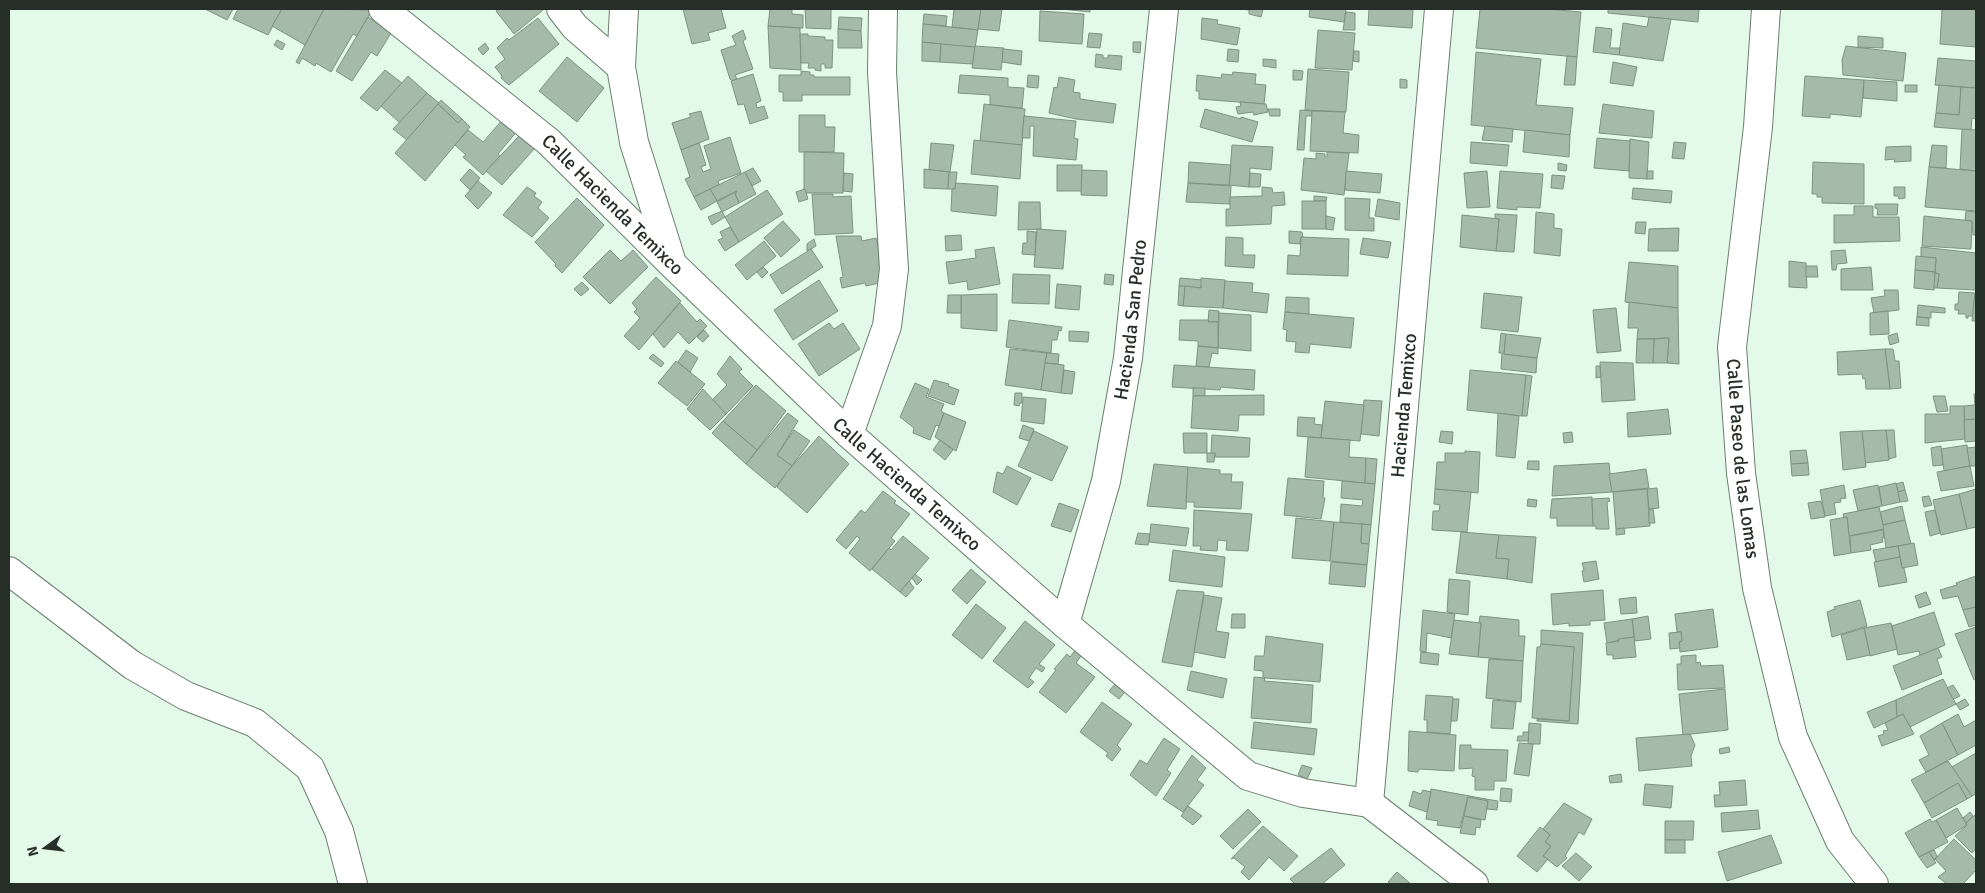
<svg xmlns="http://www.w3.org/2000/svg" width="1985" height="893" viewBox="0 0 1985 893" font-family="Signika,sans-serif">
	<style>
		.building { fill: #a5baa9; stroke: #7e9282 }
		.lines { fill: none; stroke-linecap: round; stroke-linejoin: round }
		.minor-casing { stroke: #6b7e6f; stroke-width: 30 }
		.major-casing { stroke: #6b7e6f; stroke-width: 30 }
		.minor { stroke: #fff; stroke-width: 28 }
		.major { stroke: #fff; stroke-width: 28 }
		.labels { text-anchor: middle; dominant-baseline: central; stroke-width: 5; stroke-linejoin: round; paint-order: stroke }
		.street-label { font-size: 19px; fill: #262e28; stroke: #e4fae8 }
	</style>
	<rect width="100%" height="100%" fill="#e4fae8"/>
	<!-- building -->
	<g class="building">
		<polygon points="205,9 233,9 227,20"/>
		<polygon points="238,9 282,9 268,35 233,19"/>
		<polygon points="282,9 324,9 305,45 272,26"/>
		<polygon points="324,9 372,10 357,36 353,34 331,72 316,63 315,66 302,58 299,64 296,62"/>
		<polygon points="499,9 541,9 543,10 514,34 496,11"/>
		<polygon points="683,9 721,9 726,28 708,33 710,40 692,44"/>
		<polygon points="770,9 792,9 792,14 803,15 803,28 768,26"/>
		<polygon points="805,9 831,9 831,29 806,28"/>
		<polygon points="954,9 981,9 978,30 952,27"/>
		<polygon points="976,9 1002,9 999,31 978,29 981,9"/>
		<polygon points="1061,9 1090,9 1090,12"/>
		<polygon points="1241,9 1263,9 1261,17 1249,14 1249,10"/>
		<polygon points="1310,9 1346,9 1344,22 1309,17"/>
		<polygon points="1369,9 1413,9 1412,28 1368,25"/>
		<polygon points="1480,9 1547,9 1581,12 1577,57 1476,48"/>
		<polygon points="1608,9 1699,9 1698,22 1608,13"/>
		<polygon points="1942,9 1976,9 1976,47 1940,44"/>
		<polygon points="1040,11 1084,14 1082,44 1039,41"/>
		<polygon points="1346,12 1355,13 1355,30 1343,30"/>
		<polygon points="924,14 947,16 946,26 923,24"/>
		<polygon points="368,17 391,33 377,56 371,52 352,81 336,71"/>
		<polygon points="839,17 862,18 861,31 838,29"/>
		<polygon points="1649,17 1671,19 1663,61 1619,55 1623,23 1647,27"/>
		<polygon points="538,18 559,44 509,85 501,78 502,76 495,67 505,59 497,48 507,38 509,40"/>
		<polygon points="1202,18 1218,20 1217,24 1240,28 1237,45 1201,39"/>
		<polygon points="923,24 978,30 975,48 922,42"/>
		<polygon points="768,26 800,28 801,70 770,68"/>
		<polygon points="1596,27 1612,29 1610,48 1620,48 1619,55 1593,52"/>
		<polygon points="838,29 861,31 862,48 838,48"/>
		<polygon points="743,30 746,39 743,41 753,69 735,75 737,79 732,81 730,79 721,50 736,45 732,36"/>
		<polygon points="1318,30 1355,33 1352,70 1315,68"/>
		<polygon points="1089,33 1102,34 1100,48 1087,47"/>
		<polygon points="800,34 808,34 808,36 825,37 825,40 833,40 832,68 825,68 825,64 821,64 821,71 815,70 815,68 808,68 809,63 801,63"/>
		<polygon points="1858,36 1883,38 1883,48 1858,47"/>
		<polygon points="277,40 285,44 282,50 274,45"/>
		<polygon points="922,42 941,44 940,62 922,61"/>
		<polygon points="1133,42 1141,42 1140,53 1133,52"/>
		<polygon points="485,43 489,49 483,55 478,49"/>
		<polygon points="941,44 975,47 973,64 940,62"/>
		<polygon points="975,46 1004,48 1001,70 972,68"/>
		<polygon points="1846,46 1906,53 1903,81 1843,75 1842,60"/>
		<polygon points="1003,49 1022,51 1021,65 1002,62"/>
		<polygon points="1228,49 1239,50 1238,62 1227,61"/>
		<polygon points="1354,51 1359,51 1359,62 1353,61"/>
		<polygon points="1476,52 1541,59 1536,105 1573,108 1570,135 1471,125"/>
		<polygon points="1096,54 1103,55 1103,58 1108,58 1108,55 1122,56 1121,70 1095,67"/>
		<polygon points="1567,56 1577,57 1575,85 1564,85"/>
		<polygon points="567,57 604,88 577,122 539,91"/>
		<polygon points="1938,58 1976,61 1976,88 1935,85"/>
		<polygon points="1263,59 1276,60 1276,68 1263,66"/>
		<polygon points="1613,62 1637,67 1633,86 1610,83"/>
		<polygon points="1308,69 1349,72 1346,112 1305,110"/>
		<polygon points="385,70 402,83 377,111 360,98"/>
		<polygon points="1293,70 1303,71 1302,80 1293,80"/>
		<polygon points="801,71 810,72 810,75 814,75 814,77 850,77 850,95 802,95 802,101 783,101 783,92 779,92 779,75 801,75"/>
		<polygon points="1233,72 1256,74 1255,84 1266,85 1264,104 1199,99 1199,91 1196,91 1197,75 1221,78 1222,74 1232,75"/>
		<polygon points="753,74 761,101 756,103 757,108 764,106 768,118 750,124 744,104 738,105 731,81"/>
		<polygon points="960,75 1008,78 1008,87 1024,88 1022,108 990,105 990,95 958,93"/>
		<polygon points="1028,75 1039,76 1038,88 1027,87"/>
		<polygon points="408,76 427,93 400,123 381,106"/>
		<polygon points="1805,76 1864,80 1861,117 1830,114 1830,118 1802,116"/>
		<polygon points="1059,77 1075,80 1073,92 1080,93 1080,99 1116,104 1113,123 1076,119 1049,113 1054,87 1057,88"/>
		<polygon points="1400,79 1407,80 1407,88 1400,88"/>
		<polygon points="1864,80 1897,82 1897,101 1863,98"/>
		<rect x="1905" y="85" width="12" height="7"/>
		<polygon points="1939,85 1961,87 1959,115 1936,113"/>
		<polygon points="1961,87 1976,88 1976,119 1972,118 1971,130 1934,127 1936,113 1959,115"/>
		<polygon points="427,93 439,103 407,140 393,129"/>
		<polygon points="441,100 462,119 458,123 438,104"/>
		<polygon points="1240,102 1266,104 1268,112 1254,115 1253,112 1238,114 1236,107 1241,106"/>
		<polygon points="438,104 458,123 462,119 470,127 425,181 395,153"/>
		<polygon points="984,104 1025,109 1022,145 980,141"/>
		<polygon points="1603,104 1654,111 1652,138 1599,133"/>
		<polygon points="1205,109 1241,119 1241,117 1258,122 1252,142 1200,127"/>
		<polygon points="1268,109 1280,109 1280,116 1270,116"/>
		<polygon points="1300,110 1312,111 1312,116 1306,116 1304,150 1297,150"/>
		<polygon points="701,111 709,139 681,150 672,123 691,117 689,114"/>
		<polygon points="1312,111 1345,112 1343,133 1359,135 1358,153 1310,151"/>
		<polygon points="799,115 825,115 825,127 835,127 834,152 799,152"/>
		<polygon points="1024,116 1076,121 1074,138 1078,139 1076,160 1033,156 1034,126 1030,126 1030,138 1022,138"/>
		<polygon points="504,118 518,130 498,154 500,156 483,175 463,157 466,155 455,145 468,130 483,142"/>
		<polygon points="1485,126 1513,129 1512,142 1482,140"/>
		<polygon points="1962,129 1976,130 1976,171 1960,169"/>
		<polygon points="1525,130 1570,135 1569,157 1523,152"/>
		<polygon points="520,135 535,148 502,185 486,171"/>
		<polygon points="730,137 741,173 718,181 719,185 694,197 685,179 690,177 681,150 699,143 706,165 701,167 703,172 711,169 704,146"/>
		<polygon points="1597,138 1630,141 1629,171 1594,168"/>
		<polygon points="1630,139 1649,142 1647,179 1629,178"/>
		<polygon points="974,140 1022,145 1020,179 971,174"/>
		<polygon points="1471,142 1509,145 1507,166 1470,163"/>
		<polygon points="1674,142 1686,143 1684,159 1672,158"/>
		<polygon points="931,143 954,145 950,172 929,170"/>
		<polygon points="1232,145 1273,147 1271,170 1250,168 1249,187 1229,185"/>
		<polygon points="1932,145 1947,146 1946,168 1929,167"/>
		<polygon points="1911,146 1911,161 1894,162 1895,159 1885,160 1886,147"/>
		<polygon points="804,152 844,153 843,193 806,193 804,190"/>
		<polygon points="1327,152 1349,153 1344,195 1301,190 1304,158 1316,159 1316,153 1325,154 1325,157 1327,157"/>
		<polygon points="1189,162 1231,165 1229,185 1188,183"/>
		<polygon points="1813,162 1864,164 1864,204 1822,203 1822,197 1817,197 1817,194 1812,194"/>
		<polygon points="1558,163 1567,165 1566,171 1558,170"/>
		<rect x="1057" y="165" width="25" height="26"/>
		<polygon points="1929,167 1976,171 1976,211 1925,207"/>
		<polygon points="753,168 761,181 752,186 745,172"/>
		<polygon points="470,169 480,178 470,190 460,180"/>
		<polygon points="924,169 949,172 948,189 924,188"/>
		<polygon points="1082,170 1107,171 1107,196 1081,195"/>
		<polygon points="1346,171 1382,174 1380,193 1345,190"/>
		<polygon points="1487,171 1490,207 1467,208 1464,173"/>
		<polygon points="1500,171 1543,174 1540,208 1517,207 1517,210 1497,208"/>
		<rect x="1647" y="171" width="6" height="8"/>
		<polygon points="745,172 756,194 739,203 735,194 737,191 717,201 710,189"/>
		<polygon points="949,172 957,172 955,189 948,189"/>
		<polygon points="844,173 853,174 852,192 843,191"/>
		<polygon points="1250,173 1261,174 1260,187 1249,187"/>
		<polygon points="1552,175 1565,176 1563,189 1551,188"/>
		<polygon points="478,181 492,193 478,209 465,196"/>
		<polygon points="956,183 998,186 996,216 951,211 952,189 955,189"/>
		<polygon points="1188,183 1231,186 1230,204 1186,202"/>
		<polygon points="527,187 536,193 534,196 542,202 538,208 549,218 532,237 503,215"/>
		<polygon points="1262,187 1272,188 1273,193 1284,192 1285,205 1272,206 1271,224 1226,226 1226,209 1230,209 1230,197 1262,196"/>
		<polygon points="1894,187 1905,187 1905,198 1899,199 1898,196 1894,196"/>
		<polygon points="1633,188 1672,191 1671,203 1632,199"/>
		<polygon points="710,189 717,201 701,210 694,197"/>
		<polygon points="805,189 808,199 799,202 796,192"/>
		<polygon points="767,190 783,214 739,242 725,217"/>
		<polygon points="737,191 735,194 739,203 722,212 717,202"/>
		<polygon points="812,194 833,194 833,197 851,196 853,233 815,235"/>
		<polygon points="1314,196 1327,197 1326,201 1314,201"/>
		<polygon points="577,198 604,225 562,273 555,266 556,264 535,242"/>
		<polygon points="1345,198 1370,199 1369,218 1374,218 1374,231 1345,230"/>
		<polygon points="1378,199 1400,203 1399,220 1375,216"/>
		<rect x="1302" y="201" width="24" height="28"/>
		<polygon points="1019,202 1040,202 1041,229 1018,230"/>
		<polygon points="1875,204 1898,204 1897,215 1877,215 1878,209 1875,208"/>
		<polygon points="1854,206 1873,206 1873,217 1899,217 1900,241 1834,243 1834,215 1854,215"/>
		<polygon points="722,211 725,217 712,225 708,217"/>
		<polygon points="1966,211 1976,212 1976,235 1973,235 1972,221 1965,220"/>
		<polygon points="1536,212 1554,214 1554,228 1562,229 1560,256 1534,253"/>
		<polygon points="1495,214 1517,215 1514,252 1496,251 1499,219 1495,219"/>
		<polygon points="1462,215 1499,219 1496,251 1460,247"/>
		<polygon points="1326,216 1335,218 1333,230 1326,229"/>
		<polygon points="1924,216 1972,221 1971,249 1922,246"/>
		<polygon points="783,221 800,240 781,257 764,238"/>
		<polygon points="1636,222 1646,222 1645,234 1635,233"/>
		<polygon points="730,227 739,242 725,251 718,240 723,238 720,232"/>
		<polygon points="1679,228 1678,251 1648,251 1649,229"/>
		<polygon points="1037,229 1066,231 1063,269 1034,267"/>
		<polygon points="1027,231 1036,232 1035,255 1022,254 1023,243 1027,243"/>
		<polygon points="1289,231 1302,232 1303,237 1301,237 1300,244 1289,243"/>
		<polygon points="961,235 962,250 946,251 945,236"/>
		<polygon points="836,236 861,236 862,241 876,238 883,268 884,282 866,286 865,283 842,288 840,278 843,277"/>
		<polygon points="1226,237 1243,238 1243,255 1255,255 1254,268 1225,266"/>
		<polygon points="1301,237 1349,239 1348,276 1287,274 1288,255 1300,256"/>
		<polygon points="1363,238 1391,242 1388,258 1360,254"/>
		<polygon points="814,239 816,246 807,251 807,244"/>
		<polygon points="764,241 776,256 747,280 735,265"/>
		<polygon points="994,247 1000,284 968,290 967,281 949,284 946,262 976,258 975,250"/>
		<polygon points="1921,247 1976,253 1976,290 1937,288 1939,274 1935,273 1936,258 1921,257"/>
		<polygon points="811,249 823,267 782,294 770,275"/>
		<polygon points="610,250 621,261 633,250 648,267 610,304 583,277"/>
		<polygon points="1845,250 1847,263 1837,264 1836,270 1832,270 1831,251"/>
		<polygon points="1916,256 1936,258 1935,272 1915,270"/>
		<polygon points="1789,261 1806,263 1807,288 1789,287"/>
		<polygon points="1629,262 1678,266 1678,308 1625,302"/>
		<polygon points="1806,266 1817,266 1818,277 1806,277"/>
		<polygon points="763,267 768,272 762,278 757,272"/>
		<polygon points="1871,267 1873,290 1841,290 1841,269"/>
		<polygon points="1915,270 1935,272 1934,290 1914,288"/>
		<polygon points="1935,273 1939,274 1937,288 1934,288"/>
		<polygon points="1013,274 1050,275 1049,304 1012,303"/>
		<polygon points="1105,274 1114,275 1113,285 1104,284"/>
		<polygon points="656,277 681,301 639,350 624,336 640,318 634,312 637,309 632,303"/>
		<polygon points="1180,278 1202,280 1201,288 1179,286"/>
		<polygon points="1201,278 1225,280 1223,308 1183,306 1185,286 1201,288"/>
		<polygon points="819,280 838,311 793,340 774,310"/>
		<polygon points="1225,281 1253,283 1252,292 1269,294 1267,313 1223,308"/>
		<polygon points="582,282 589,289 581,296 574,289"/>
		<polygon points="1057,284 1081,286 1079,310 1055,308"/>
		<polygon points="1179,286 1185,286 1183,306 1178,305"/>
		<polygon points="1884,290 1898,290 1899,310 1874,313 1871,298 1885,296"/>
		<polygon points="1959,292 1975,293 1973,316 1968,316 1968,318 1966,318 1966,314 1958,314 1959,310 1955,310 1955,304 1958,304"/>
		<polygon points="1484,293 1522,297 1518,332 1481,328"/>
		<polygon points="1975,293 1976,293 1976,321 1972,321"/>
		<polygon points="997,294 997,331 961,328 961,295"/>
		<polygon points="948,295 961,295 961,313 947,313"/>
		<polygon points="1286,297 1309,298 1309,314 1285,312"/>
		<polygon points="1629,302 1678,308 1679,364 1667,363 1669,338 1637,339 1638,328 1628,328"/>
		<polygon points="680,303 697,322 700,319 707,326 689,344 678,332 664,348 653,334"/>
		<polygon points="1918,305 1945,308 1945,313 1931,312 1931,318 1917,317"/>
		<polygon points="1616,308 1621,351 1597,353 1593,310"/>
		<polygon points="1209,310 1219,311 1218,322 1208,322"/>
		<polygon points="1888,311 1889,334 1870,335 1870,313"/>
		<polygon points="1285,312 1354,318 1351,348 1310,344 1309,353 1295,352 1296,342 1286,341 1287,330 1283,329"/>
		<polygon points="1219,313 1251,315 1251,351 1218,348"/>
		<polygon points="1917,317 1929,318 1929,326 1916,325"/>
		<polygon points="1009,320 1062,327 1061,331 1059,330 1057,340 1052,340 1051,353 1006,347"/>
		<polygon points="1180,320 1209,320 1208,322 1218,322 1218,348 1198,346 1198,341 1179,340"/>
		<polygon points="829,323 834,329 843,323 860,349 819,376 798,344"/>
		<polygon points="704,330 709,336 703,342 697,337"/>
		<polygon points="1069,331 1089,332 1088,342 1069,341"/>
		<polygon points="1501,333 1506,334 1504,354 1537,358 1536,373 1501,369 1502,353 1499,353"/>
		<polygon points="1897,333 1899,342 1890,345 1888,336"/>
		<polygon points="1506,334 1541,338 1537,358 1504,354"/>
		<polygon points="1669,338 1667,363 1653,363 1654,339"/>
		<polygon points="1637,339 1654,339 1653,363 1636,363"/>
		<polygon points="1198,346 1218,348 1218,354 1212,353 1209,367 1196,366"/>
		<polygon points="1010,349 1047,353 1041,390 1005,385"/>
		<polygon points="1885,349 1893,349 1895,361 1899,361 1901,388 1890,389"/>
		<polygon points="1885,349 1890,389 1866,389 1865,378 1863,379 1862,374 1838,375 1837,352"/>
		<polygon points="686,350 698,358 690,372 678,362"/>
		<polygon points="1047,353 1059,354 1058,364 1045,363"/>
		<polygon points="653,354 664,363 661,367 649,358"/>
		<polygon points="730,356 742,369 739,372 753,386 726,414 712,400 727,385 717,374"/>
		<polygon points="676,361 705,384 687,406 658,383"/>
		<polygon points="1600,362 1633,363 1635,400 1602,402"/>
		<polygon points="1045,363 1064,365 1061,393 1041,390"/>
		<polygon points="1174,365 1255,370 1254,390 1221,387 1220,390 1172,387"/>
		<polygon points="1596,366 1600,366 1601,377 1596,378"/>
		<polygon points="1064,370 1075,372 1072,394 1061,393"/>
		<polygon points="1470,370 1526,375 1522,416 1467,410"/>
		<polygon points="1526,375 1532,376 1527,416 1522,416"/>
		<polygon points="934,380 949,384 948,386 959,390 954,405 928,396"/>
		<polygon points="915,383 929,389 926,397 944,404 941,411 944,413 939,426 936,425 930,440 913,433 914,428 900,417"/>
		<polygon points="756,385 786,411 757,450 723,421"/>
		<rect x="1193" y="388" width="12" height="8"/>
		<polygon points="703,389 726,414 710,430 687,409"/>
		<polygon points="1015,393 1022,393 1022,403 1020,403 1019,406 1014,405"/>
		<polygon points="1974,394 1976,394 1976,419 1964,420 1964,406 1975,405"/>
		<polygon points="1264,395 1264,415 1239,415 1238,431 1191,428 1193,396"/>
		<polygon points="1933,396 1945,396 1948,411 1937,412"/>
		<polygon points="1023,397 1046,399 1044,424 1021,421"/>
		<polygon points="1364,400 1382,401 1379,436 1361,434"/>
		<polygon points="1325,401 1364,405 1360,441 1321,438"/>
		<polygon points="1950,406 1964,406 1965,439 1925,443 1925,414 1950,414"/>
		<polygon points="1668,409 1671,434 1628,437 1627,413"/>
		<polygon points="788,413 798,421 777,455 792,466 775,488 746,464"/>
		<polygon points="944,413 966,422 956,451 935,437"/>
		<polygon points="1498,413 1519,416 1515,458 1496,456"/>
		<polygon points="1298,417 1315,418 1314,424 1322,425 1321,438 1297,436"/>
		<polygon points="1976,419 1976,441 1965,442 1964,420"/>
		<polygon points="723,421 757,450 746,464 712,433"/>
		<polygon points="1023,425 1034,429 1029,441 1019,438"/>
		<polygon points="794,430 810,441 792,466 777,455"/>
		<polygon points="1886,430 1894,430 1896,457 1889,459"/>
		<polygon points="1886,430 1889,460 1865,463 1862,431"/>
		<polygon points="1034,431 1068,447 1052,481 1018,466"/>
		<polygon points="1441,431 1453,432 1452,444 1439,442"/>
		<polygon points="1862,431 1866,467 1843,470 1840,432"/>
		<polygon points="1572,432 1573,442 1564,443 1563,433"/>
		<polygon points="1183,433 1207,433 1207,453 1184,453"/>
		<polygon points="1212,435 1250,438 1249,457 1215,457 1215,453 1211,453"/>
		<polygon points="819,436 849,464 807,513 777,487 787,472"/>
		<polygon points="1308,437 1350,440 1349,457 1366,458 1365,483 1305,477"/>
		<polygon points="940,440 953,450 945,460 933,450"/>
		<polygon points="1967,445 1970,466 1944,471 1941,449"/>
		<polygon points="1941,446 1943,465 1933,466 1931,448"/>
		<polygon points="1976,447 1976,466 1970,466 1967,448"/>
		<polygon points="1806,450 1808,463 1791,464 1790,451"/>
		<polygon points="1465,451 1480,452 1478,493 1435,489 1437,462 1445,462 1445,453 1465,453"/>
		<polygon points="1207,453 1215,453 1214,462 1207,462"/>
		<polygon points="1366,458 1377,459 1375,484 1365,483"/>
		<polygon points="1528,461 1539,461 1539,470 1527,469"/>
		<polygon points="1609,463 1612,492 1552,496 1554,466"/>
		<polygon points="1808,463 1809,475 1792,476 1791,464"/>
		<polygon points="1154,464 1188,467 1186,509 1147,506"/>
		<polygon points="1007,466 1031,478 1017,505 993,492 997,472 1003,474"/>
		<polygon points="1970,466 1974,486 1941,491 1937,472"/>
		<polygon points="1188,467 1220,470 1220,474 1232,474 1231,482 1243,482 1241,509 1194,507 1194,502 1186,502"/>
		<polygon points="1646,469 1649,488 1612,492 1609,474"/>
		<polygon points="1288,478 1324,481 1323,498 1325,498 1321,519 1284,515"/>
		<polygon points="1342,481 1375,484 1371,525 1340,522 1341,504 1362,506 1363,500 1341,498"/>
		<polygon points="1903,482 1905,490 1898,492 1896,484"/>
		<polygon points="1896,483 1900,502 1882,506 1879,487"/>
		<polygon points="1844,485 1846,498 1840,499 1841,502 1834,503 1836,514 1825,516 1820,490"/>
		<polygon points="1878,485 1882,506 1858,511 1853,490"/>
		<polygon points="1657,488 1659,508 1649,509 1647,489"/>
		<polygon points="1435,489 1471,492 1467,532 1432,530 1433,511 1439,511 1440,505 1434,504"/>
		<polygon points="1647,489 1650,526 1616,529 1613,492"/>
		<polygon points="1976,489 1976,527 1967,529 1959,494"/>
		<polygon points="1905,490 1908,501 1900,502 1898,492"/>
		<polygon points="883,491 896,501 894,503 910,514 891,538 895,541 870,571 849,553 860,539 857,536 846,549 836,540 861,510 865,513"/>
		<polygon points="1959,494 1967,529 1941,535 1933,500"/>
		<polygon points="1929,496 1932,505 1924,507 1922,497"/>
		<polygon points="1592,497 1593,526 1557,526 1557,518 1550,518 1552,499"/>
		<polygon points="1609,498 1610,501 1607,502 1609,529 1596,529 1596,526 1593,526 1592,499"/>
		<polygon points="1528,499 1537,500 1536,507 1527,506"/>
		<polygon points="1821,501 1825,517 1811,519 1808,503"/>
		<polygon points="1059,503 1079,510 1071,532 1051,526"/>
		<polygon points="1902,506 1905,520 1883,525 1880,512"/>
		<polygon points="1879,507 1884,529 1849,536 1847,517 1844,518 1843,514"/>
		<polygon points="1649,509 1653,509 1655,523 1649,523"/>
		<polygon points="1194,510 1252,514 1248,551 1226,550 1227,541 1218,540 1217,551 1200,550 1201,546 1193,546"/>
		<polygon points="1935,510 1940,533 1930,536 1925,512"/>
		<polygon points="1847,517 1851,553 1834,556 1830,520"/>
		<polygon points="1296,518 1334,522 1330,561 1292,558"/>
		<polygon points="1905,520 1911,544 1886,548 1883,525"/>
		<polygon points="1334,522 1362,524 1361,543 1369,544 1367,565 1330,561"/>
		<polygon points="1151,524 1189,528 1186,546 1149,542"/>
		<polygon points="1362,524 1371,525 1369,544 1361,543"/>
		<polygon points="1624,528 1625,534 1616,535 1616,529"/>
		<polygon points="1883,530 1884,538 1882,538 1883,542 1870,545 1871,550 1851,553 1850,536"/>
		<polygon points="1461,532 1499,535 1496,558 1509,559 1507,579 1456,573"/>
		<polygon points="1138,533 1150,534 1148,545 1135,544"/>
		<polygon points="1499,535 1536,537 1532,583 1507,579 1509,559 1496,558"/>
		<polygon points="903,536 929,558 900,592 872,569 889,548 891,550"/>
		<polygon points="1914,543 1918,565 1902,568 1898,546"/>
		<polygon points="1898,546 1900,557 1876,562 1873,550"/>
		<polygon points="1173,550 1225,557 1222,587 1169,581"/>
		<polygon points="1900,557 1902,568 1904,568 1907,582 1879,587 1874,562"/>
		<polygon points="1596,561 1599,579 1584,582 1582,571 1584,570 1582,563"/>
		<polygon points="1331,562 1367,565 1365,587 1329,584"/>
		<polygon points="971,569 986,582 967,604 952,590"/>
		<polygon points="915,574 922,580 917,585 912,578"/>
		<polygon points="1976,576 1976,607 1963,610 1958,596 1943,599 1940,590 1957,585 1956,583"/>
		<polygon points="1449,579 1470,581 1468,615 1447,612"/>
		<polygon points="909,581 914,588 906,597 900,592"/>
		<polygon points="1177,590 1204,592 1192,667 1162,662"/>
		<polygon points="1603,590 1605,620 1590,621 1590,625 1569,626 1569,623 1553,625 1551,594"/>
		<polygon points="1926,592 1931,604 1919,608 1915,596"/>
		<polygon points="1204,595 1222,598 1216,631 1229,633 1225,658 1194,652"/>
		<polygon points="1636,597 1637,613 1621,614 1619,599"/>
		<polygon points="1860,600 1867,626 1832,637 1827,612 1835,609 1834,607"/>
		<polygon points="976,604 1006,628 982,659 952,635"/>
		<polygon points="1976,607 1976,625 1969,627 1963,610"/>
		<polygon points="1713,609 1718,647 1680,652 1679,642 1682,641 1681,632 1677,632 1675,614"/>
		<polygon points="1423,610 1455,614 1451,638 1427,633 1426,652 1420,651"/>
		<polygon points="1934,612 1945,645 1920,656 1919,651 1898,655 1892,626"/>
		<polygon points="1232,614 1245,614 1245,628 1231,628"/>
		<polygon points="1480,616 1519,620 1519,636 1525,636 1523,661 1478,657 1481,623 1479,622"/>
		<polygon points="1648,616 1651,639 1635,641 1632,619"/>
		<polygon points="1632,619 1634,637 1607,643 1604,623"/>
		<polygon points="1454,620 1481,623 1478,657 1449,654"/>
		<polygon points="1025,621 1055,645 1039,664 1045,668 1042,672 1036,668 1029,678 1034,682 1028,688 993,661"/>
		<polygon points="1891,623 1897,649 1870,656 1864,628"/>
		<polygon points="1976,627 1976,679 1974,680 1955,634"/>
		<polygon points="1864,628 1870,655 1847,660 1841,635"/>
		<polygon points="1541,630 1583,633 1578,724 1537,721 1537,719 1569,721 1574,647 1541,644"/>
		<polygon points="1681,632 1682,641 1679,642 1680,648 1670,649 1669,633"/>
		<polygon points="1266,636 1323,644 1320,682 1265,678 1263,677 1263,671 1254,670 1255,656 1264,656"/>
		<polygon points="1634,637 1636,657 1613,659 1613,655 1607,655 1606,643 1619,641 1618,639"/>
		<polygon points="1541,644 1574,647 1569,721 1532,718 1537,647 1540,647"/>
		<polygon points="1077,648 1083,653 1076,663 1095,677 1066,713 1039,692 1056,670 1054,669 1067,654 1070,657"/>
		<polygon points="1938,648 1942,657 1937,659 1942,674 1902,690 1893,666"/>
		<polygon points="1421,652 1439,654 1438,665 1420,663"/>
		<polygon points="1696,655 1696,663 1700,662 1701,666 1723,665 1725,688 1678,690 1677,664 1681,664 1681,656"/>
		<polygon points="1489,659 1523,661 1521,702 1486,698"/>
		<polygon points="1191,671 1227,679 1223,698 1187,690"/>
		<polygon points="1254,677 1265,678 1264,681 1313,685 1311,723 1251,718"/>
		<polygon points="1943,679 1956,704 1910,727 1903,714 1897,717 1896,700"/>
		<polygon points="1116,683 1125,692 1119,699 1109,691"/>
		<polygon points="1953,685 1960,696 1953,699 1947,688"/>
		<polygon points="1725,689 1728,730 1683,735 1679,694"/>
		<polygon points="1426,695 1453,697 1450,734 1427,732 1427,720 1424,720"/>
		<polygon points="1453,699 1459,699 1457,721 1451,721"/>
		<polygon points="1965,699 1969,705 1960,710 1956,704"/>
		<polygon points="1493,700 1516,702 1513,729 1491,728"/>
		<polygon points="1896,700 1897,717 1874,728 1867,712"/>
		<polygon points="1102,702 1132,724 1117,745 1121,749 1112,761 1106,756 1108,753 1080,732"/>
		<polygon points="1903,714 1914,734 1882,746 1878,736 1884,734 1883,731 1888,730 1885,723"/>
		<polygon points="1958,714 1964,727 1976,720 1976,745 1958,755 1942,723"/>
		<polygon points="1254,722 1317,729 1314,755 1251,748"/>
		<polygon points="1529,723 1541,724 1540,744 1528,744"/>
		<polygon points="1942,723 1958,755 1926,772 1919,760 1929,755 1920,736"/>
		<polygon points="1409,731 1456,735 1454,771 1419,769 1418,772 1408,771"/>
		<polygon points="1523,732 1529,732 1528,741 1517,741 1518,736 1523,736"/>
		<polygon points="1690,734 1695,745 1691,756 1692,766 1639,771 1636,738"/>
		<polygon points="1164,738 1180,749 1167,770 1171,773 1156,796 1130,775 1140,760 1147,764"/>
		<polygon points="1519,743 1533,744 1529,776 1514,774"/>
		<polygon points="1460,745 1471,745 1471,749 1508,750 1506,781 1494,781 1494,790 1475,790 1475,777 1472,776 1473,768 1459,769"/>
		<polygon points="1729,747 1730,752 1720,754 1719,749"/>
		<polygon points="1976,753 1976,794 1972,796 1952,767"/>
		<polygon points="1192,755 1206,768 1197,780 1204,785 1183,812 1163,799"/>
		<polygon points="1948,761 1972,796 1967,799 1958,783 1924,803 1911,780"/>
		<polygon points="1302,765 1312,768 1307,779 1298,775"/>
		<polygon points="1621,774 1622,782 1610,783 1609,776"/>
		<polygon points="1745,780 1747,805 1715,807 1714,795 1720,795 1719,782"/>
		<polygon points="1958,783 1967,799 1932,818 1924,803"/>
		<polygon points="1645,784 1673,786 1671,808 1643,805"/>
		<polygon points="1501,788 1512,789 1511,802 1500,801"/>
		<polygon points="1431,789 1486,799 1486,801 1468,797 1460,828 1437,825 1438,821 1426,819"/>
		<polygon points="1423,790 1431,792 1427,812 1409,806 1413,791 1421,794"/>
		<polygon points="1468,797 1488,801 1485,820 1464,816"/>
		<polygon points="1486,799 1498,801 1497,810 1487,809 1488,801 1486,801"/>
		<polygon points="1564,803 1592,819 1584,835 1579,832 1565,856 1567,858 1557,867 1543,856 1551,846 1545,842 1550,835 1543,829"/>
		<polygon points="1188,806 1202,816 1193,825 1181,816"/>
		<polygon points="1957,808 1967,825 1946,838 1936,820"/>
		<polygon points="1248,809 1261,822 1233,849 1220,836"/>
		<polygon points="1758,810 1760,829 1722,832 1721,813"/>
		<polygon points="1970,812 1973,816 1966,823 1963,818"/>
		<polygon points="1976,814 1976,848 1972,853 1955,836 1967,825 1966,823"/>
		<polygon points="1464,816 1481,820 1480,828 1476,827 1475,835 1460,833"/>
		<polygon points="1930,819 1932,822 1936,820 1948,842 1919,857 1905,833"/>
		<polygon points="1665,821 1694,821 1693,840 1665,840"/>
		<polygon points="1263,826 1298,856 1284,871 1269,857 1249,880 1241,872 1245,867 1234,858 1231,859"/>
		<polygon points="1540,827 1550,835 1545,842 1551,846 1543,856 1548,859 1537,872 1517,856"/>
		<polygon points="1771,835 1782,863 1727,881 1718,852"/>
		<polygon points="1954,839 1976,860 1976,870 1963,884 1947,884 1938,877 1946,871 1935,859"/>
		<rect x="1665" y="840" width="20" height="13"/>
		<polygon points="1331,848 1345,865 1322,884 1295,884 1290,879"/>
		<polygon points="1934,850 1937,856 1934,860 1929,852"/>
		<polygon points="1929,852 1936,863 1927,868 1919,857"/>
		<polygon points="1576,853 1592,867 1579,881 1562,866"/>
		<polygon points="1397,872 1411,884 1391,884 1388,882"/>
	</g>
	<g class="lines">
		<!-- minor casing -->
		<g class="minor-casing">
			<g id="minor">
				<path id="s1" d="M 383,9 L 549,142 L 672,264 L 849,434 L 1065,624 L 1248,776 L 1303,793 L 1369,803 L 1474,884"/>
				<polyline points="561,9 575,27 621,67"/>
				<polyline points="624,9 621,67 634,142 671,260"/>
				<polyline points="849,434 887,326 894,269 882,72 883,9"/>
				<polyline points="9,571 132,665 186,696 255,723 310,768 339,831 353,884"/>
				<path id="s2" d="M 1065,624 L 1106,481 L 1128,358 L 1164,9"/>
				<path id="s3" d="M 1369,803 L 1439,9"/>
			</g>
		</g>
		<!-- major casing -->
		<g class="major-casing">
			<g id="major">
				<path id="s4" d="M 1766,9 L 1758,127 L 1732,347 L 1741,473 L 1757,588 L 1793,737 L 1840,841 L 1874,884"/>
			</g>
		</g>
		<!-- minor -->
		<use href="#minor" class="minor"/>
		<!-- major -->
		<use href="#major" class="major"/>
	</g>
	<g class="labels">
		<!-- street labels -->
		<g class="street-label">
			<text stroke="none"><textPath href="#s1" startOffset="302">Calle Hacienda Temixco</textPath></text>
			<text stroke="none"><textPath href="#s2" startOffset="312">Hacienda San Pedro</textPath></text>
			<text stroke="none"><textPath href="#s3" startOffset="399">Hacienda Temixco</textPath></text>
			<text stroke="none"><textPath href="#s4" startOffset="452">Calle Paseo de las Lomas</textPath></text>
			<text stroke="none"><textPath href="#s1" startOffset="708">Calle Hacienda Temixco</textPath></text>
		</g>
	</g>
	<!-- border -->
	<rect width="1985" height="893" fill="none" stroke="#262e28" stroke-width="20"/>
	<!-- north arrow -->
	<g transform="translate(45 848) rotate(255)" stroke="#e4fae8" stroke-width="4" paint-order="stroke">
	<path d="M0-4L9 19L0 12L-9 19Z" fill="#262e28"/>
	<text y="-8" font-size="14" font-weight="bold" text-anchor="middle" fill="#262e28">N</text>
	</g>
</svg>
